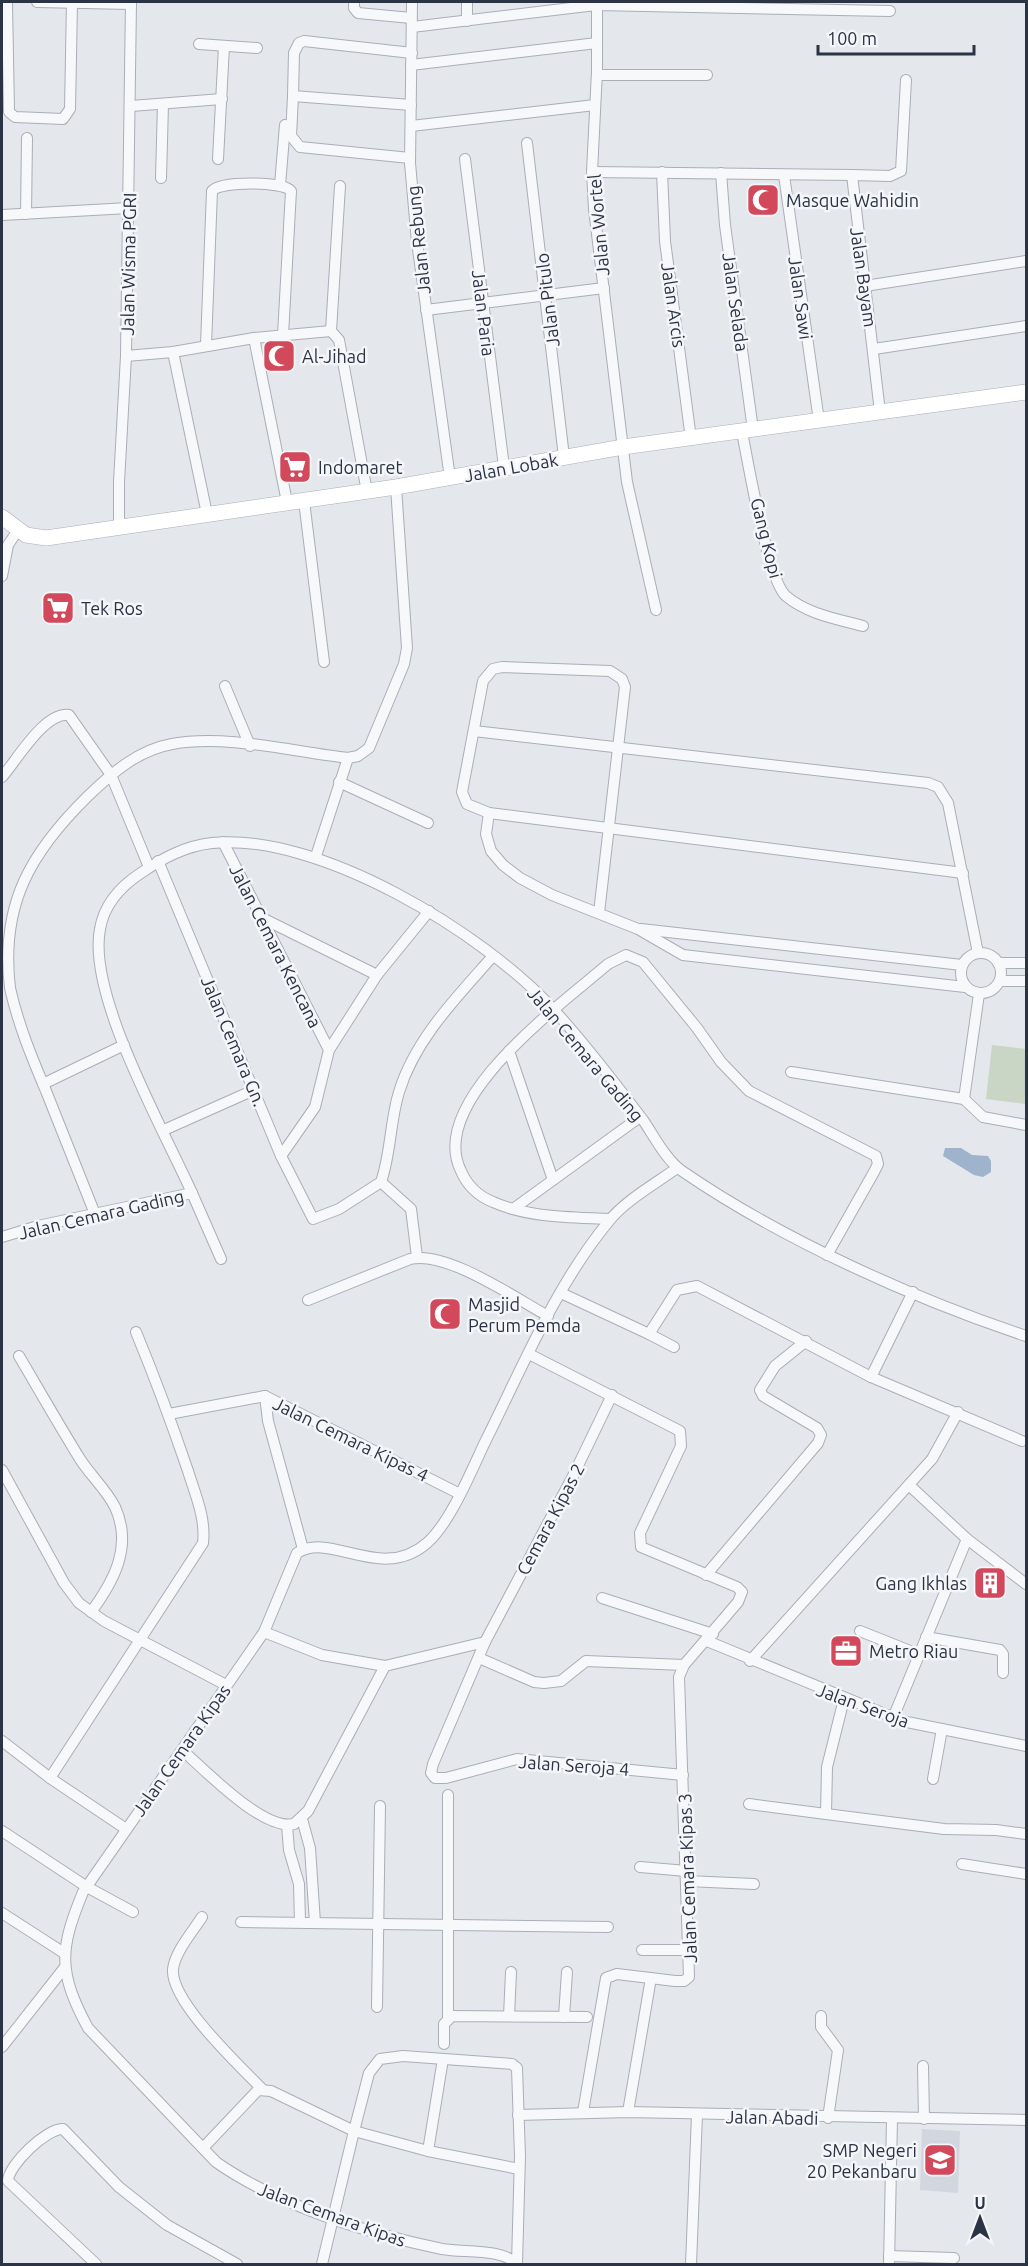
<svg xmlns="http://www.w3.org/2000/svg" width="1028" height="2266" viewBox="0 0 1028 2266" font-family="Ubuntu,sans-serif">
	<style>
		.built { fill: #d2d6de }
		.green { fill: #c9d6c5 }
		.water { fill: #9fb4cc }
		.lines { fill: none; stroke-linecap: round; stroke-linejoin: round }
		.minor-casing { stroke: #a9aeb7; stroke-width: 12 }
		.secondary-casing { stroke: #a9aeb7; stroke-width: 16 }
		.minor { stroke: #f7f8fa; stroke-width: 10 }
		.secondary { stroke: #fff; stroke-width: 15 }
		.labels { text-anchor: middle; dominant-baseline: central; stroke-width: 5; stroke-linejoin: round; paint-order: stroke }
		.poi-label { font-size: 18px; fill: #2b3445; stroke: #f4f6f9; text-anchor: start }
		.street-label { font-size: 18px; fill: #2b3445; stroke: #f4f6f9 }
	</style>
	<rect width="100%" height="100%" fill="#e4e7ec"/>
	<!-- built -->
	<polygon class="built" points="922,2129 960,2131 958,2193 920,2190"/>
	<!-- green -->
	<polygon class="green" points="992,1045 1026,1049 1026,1104 986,1099"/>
	<!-- water -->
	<polygon class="water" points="945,1148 961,1148 972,1155 988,1156 991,1161 991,1172 983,1177 974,1175 943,1156"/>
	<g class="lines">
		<!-- minor casing -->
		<g class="minor-casing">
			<g id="minor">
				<polyline points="7,2 9,112 15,117 63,119 70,109 72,2"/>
				<polyline points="37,2 131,4"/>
				<polyline points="354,2 354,8 358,13 411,18"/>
				<polyline points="412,2 410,163 417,242 450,478"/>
				<polyline points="597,2 597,71 592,172 594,209 627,482 656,610"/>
				<polyline points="467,21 467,2"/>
				<polyline points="412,27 596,5 890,11"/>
				<polyline points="199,44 257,48"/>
				<polyline points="411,65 597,43"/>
				<polyline points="597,75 707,75"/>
				<polyline points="293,96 291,136 300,147 410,158"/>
				<polyline points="411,105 293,96 294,53 299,43 304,41 412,53"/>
				<polyline points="131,106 222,99"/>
				<polyline points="411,126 595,105"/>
				<polyline points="527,143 564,457"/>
				<polyline points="218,159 224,46"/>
				<polyline points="465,159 504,467"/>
				<polyline points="592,172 852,175"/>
				<polyline points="662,172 665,241 691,439"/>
				<polyline points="721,173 725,225 753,430"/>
				<polyline points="784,175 819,421"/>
				<polyline points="161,178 163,104"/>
				<polyline points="280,185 285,125"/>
				<polyline points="26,214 27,138"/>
				<polyline points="2,215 129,208"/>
				<polyline points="865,286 1026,261"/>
				<polyline points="426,310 604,288"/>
				<polyline points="331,331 340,186"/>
				<polyline points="254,338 287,502"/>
				<path d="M 206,345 L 212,191 C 220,181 283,181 291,191 L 283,335"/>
				<polyline points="874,349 1026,326"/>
				<polyline points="173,352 207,514"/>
				<polyline points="126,356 173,352 254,338 331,331 339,340 367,492"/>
				<polyline points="880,412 852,175 890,176 901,171 906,80"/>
				<path d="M 742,432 C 748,462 768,581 786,596 C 807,614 837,619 863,626"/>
				<polyline points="304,501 324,662"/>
				<polyline points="119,526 119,482 126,356 131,2"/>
				<polyline points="2,576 8,545 18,530"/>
				<polyline points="225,686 250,746"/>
				<polyline points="474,731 928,783 938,787 948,803 978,953"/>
				<path d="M 2,777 C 17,760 44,712 69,715 L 111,775 L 149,867"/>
				<polyline points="339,782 428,823"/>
				<polyline points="489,813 963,873"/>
				<polyline points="223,842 329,1050"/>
				<polyline points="316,856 348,758"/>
				<path d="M 158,861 L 281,1156 L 313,1219 L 339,1209 L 381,1182 C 391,1153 390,1121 399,1092 C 415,1039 457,997 493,956"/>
				<polyline points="599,913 625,687 622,679 610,671 502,667 493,669 483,681 462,792 467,804 489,813 486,834 491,851 503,865 520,878 552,895 638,929 683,955 965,987"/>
				<polyline points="262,918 377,975"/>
				<polyline points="641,929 962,965"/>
				<circle cx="981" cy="973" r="20"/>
				<polyline points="998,963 1026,963"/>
				<polyline points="1000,981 1026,981"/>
				<polyline points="509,1051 553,1180"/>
				<polyline points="791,1072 964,1099 979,994"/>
				<polyline points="43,1084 124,1045"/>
				<polyline points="964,1099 983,1117 1026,1125"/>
				<polyline points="164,1130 254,1090"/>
				<polyline points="281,1156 315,1107 329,1050 377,975 429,911"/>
				<polyline points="381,1182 411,1209 417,1257"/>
				<polyline points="192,1193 221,1259"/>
				<polyline points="513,1209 640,1117"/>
				<path d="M 95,1214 C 79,1173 62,1132 46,1091 C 32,1058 18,1024 10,988 C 0,904 31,852 88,796 C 112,773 138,750 172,744 C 226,734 294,752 348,758 L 358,756 L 369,748 L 404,664 L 407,648 L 396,487"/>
				<path d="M 610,1219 C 571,1217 529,1218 493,1202 C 478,1196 467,1185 461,1171 C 426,1101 563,1003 608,964 L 626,955 L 643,962 L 697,1028 L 721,1062 L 749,1091 L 876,1156 L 878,1164 L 874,1172 L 827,1255"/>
				<path d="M 2,1237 L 38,1226 L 192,1193 C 164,1130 87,995 100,929 C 104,905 121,886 141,873 C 163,858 185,846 212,843 C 318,832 484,933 554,1010 C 585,1044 615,1083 643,1120 C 654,1136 666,1160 682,1171 C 781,1239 912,1298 1026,1336"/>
				<polyline points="561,1293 649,1334 677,1290 697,1286 871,1377 1022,1441"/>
				<path d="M 308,1300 L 410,1259 C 446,1250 515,1298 548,1316"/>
				<polyline points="649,1334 674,1347"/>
				<polyline points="529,1354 680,1431 681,1446 640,1533 641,1547 737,1587 742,1592 738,1602 684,1665 679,1677 689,1977 684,1981 675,1981 617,1974 606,1978 583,2112"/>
				<path d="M 19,1356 C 39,1390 59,1425 80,1459 C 90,1475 106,1489 115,1507 C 133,1546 114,1581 91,1612"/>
				<polyline points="871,1377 913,1292"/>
				<polyline points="612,1395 573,1476 485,1642 433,1764 431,1773 435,1778 446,1778 517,1759 683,1775"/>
				<polyline points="265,1396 268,1421 303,1549"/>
				<polyline points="169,1414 265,1396 460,1494"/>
				<polyline points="2,1470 64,1583 79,1603 104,1621 226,1685"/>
				<polyline points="909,1485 967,1539 1026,1584"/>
				<polyline points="706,1575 818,1443 821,1435 817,1428 763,1396 760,1390 775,1366 806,1341"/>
				<polyline points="602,1598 713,1634"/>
				<polyline points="860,1631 920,1655"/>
				<polyline points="264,1632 322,1655 385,1666 485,1642"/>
				<polyline points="926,1637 1000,1650 1003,1654 1003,1673"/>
				<polyline points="707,1641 902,1721 1026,1746"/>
				<polyline points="479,1658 534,1682 544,1683 561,1681 586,1661 684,1665"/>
				<polyline points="750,1661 932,1459 958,1412"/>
				<polyline points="893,1718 967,1539"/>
				<polyline points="2,1741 50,1778 126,1829"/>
				<path d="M 182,1750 C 205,1770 263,1831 294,1824 L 308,1811 L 385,1666"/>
				<path d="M 50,1778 L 203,1543 C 206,1518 195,1494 188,1471 C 172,1424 155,1378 136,1332"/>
				<polyline points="933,1779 942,1729"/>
				<polyline points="448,1795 448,2017"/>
				<polyline points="749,1804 826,1814 827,1767 844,1699"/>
				<polyline points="826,1814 944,1829 996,1830 1026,1834"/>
				<polyline points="302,1819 310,1848 315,1923"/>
				<polyline points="287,1825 289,1850 299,1884 300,1922"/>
				<polyline points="2,1831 87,1887 133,1912"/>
				<polyline points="962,1864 1026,1874"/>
				<polyline points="640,1867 687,1871"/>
				<polyline points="687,1881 754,1884"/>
				<polyline points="2,1913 64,1953"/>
				<path d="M 202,1917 C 193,1931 175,1952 173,1969 C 170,2001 239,2065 262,2089"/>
				<polyline points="241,1922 608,1927"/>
				<polyline points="642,1950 689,1950"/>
				<polyline points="377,2007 380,1806"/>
				<polyline points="509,2016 511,1972"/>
				<polyline points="821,2016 821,2027 838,2050 828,2118"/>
				<polyline points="564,2017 567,1972"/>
				<polyline points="444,2044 444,2024 452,2016 587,2017"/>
				<polyline points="2,2047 65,1967"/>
				<polyline points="923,2066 924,2119"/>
				<polyline points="628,2112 651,1978"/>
				<polyline points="518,2115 628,2112 1026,2120"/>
				<polyline points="203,2148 258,2090 271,2091 354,2131 369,2073 380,2059 403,2056 512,2064 517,2068 520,2156 517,2263"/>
				<polyline points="428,2151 443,2059"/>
				<polyline points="889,2256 954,2258"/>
				<path d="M 96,2264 L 8,2181 C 8,2165 47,2128 63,2129 L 119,2187 L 167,2225 L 237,2264"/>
				<polyline points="322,2264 354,2131 428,2151 519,2169"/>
				<path d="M 517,2264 C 501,2248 464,2253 442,2249 C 369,2234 277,2205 216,2162 L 88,2028 C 58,1972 59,1950 83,1892 L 264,1632 L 297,1553 C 331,1531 381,1583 427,1543 C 451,1522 472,1469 486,1440 C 523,1366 556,1285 609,1221 C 626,1200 655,1184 677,1168"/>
				<polyline points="691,2264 697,2115"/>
				<polyline points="889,2264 892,2119"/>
			</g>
		</g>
		<!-- secondary casing -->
		<g class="secondary-casing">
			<polyline id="secondary" points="2,517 26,535 46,538 396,487 623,447 1026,392"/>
		</g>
		<!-- minor -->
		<use href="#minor" class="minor"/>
		<!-- secondary -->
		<use href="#secondary" class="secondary"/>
	</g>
	<!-- icons -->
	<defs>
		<g id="mosque-square" transform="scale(1.725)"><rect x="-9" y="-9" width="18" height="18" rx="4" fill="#d1495b" stroke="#f4f6f9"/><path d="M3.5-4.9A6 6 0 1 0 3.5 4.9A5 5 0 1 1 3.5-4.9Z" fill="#fff"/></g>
		<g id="supermarket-square" transform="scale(1.725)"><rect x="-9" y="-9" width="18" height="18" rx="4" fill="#d1495b" stroke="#f4f6f9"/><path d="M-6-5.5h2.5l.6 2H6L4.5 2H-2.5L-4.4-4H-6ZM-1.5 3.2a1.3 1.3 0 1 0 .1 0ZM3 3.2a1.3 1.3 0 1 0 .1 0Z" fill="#fff"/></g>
		<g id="building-square" transform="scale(1.725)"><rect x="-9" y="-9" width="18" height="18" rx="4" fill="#d1495b" stroke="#f4f6f9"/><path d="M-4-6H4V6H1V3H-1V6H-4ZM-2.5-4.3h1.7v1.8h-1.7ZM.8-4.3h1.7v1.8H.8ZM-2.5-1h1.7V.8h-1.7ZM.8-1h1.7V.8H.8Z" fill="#fff"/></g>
		<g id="office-square" transform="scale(1.725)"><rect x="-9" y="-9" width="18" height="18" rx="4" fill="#d1495b" stroke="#f4f6f9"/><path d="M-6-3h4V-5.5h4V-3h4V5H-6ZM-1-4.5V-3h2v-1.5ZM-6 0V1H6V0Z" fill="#fff"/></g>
		<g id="school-square" transform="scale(1.725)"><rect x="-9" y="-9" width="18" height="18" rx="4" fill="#d1495b" stroke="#f4f6f9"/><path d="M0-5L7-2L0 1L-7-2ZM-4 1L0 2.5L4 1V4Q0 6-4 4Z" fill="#fff"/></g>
	</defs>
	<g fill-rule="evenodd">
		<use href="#mosque-square" x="763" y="200"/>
		<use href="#mosque-square" x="279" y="356"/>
		<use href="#supermarket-square" x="295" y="467"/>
		<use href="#supermarket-square" x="58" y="608"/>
		<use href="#mosque-square" x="445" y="1314"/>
		<use href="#building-square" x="990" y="1583"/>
		<use href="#office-square" x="846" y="1651"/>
		<use href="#school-square" x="940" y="2160"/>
	</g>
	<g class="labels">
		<!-- poi labels -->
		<g class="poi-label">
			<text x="786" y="200">Masque Wahidin</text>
			<text x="302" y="356">Al-Jihad</text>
			<text x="318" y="467">Indomaret</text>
			<text x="81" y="608">Tek Ros</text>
			<text x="468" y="1304">Masjid<tspan x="468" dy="21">Perum Pemda</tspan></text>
			<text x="967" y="1583" text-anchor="end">Gang Ikhlas</text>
			<text x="869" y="1651">Metro Riau</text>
			<text x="917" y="2150" text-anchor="end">SMP Negeri<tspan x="917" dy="21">20 Pekanbaru</tspan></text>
		</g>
		<!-- street labels -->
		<g class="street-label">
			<text transform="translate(598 225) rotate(-95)">Jalan Wortel</text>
			<text transform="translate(418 240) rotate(-96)">Jalan Rebung</text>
			<text transform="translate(128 264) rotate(-89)">Jalan Wisma PGRI</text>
			<text transform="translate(864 277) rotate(82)">Jalan Bayam</text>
			<text transform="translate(801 298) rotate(82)">Jalan Sawi</text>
			<text transform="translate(547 300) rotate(-97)">Jalan Pitulo</text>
			<text transform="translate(736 302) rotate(82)">Jalan Selada</text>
			<text transform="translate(674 305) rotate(82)">Jalan Arcis</text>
			<text transform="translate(484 313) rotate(83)">Jalan Paria</text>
			<text transform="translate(511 467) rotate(-10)">Jalan Lobak</text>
			<text transform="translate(767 538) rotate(76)">Gang Kopi</text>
			<text transform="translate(276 946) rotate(63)">Jalan Cemara Kencana</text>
			<text transform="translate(234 1041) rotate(67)">Jalan Cemara Gn.</text>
			<text transform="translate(586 1054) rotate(50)">Jalan Cemara Gading</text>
			<text transform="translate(101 1214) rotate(-13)">Jalan Cemara Gading</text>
			<text transform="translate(351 1439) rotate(26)">Jalan Cemara Kipas 4</text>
			<text transform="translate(550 1519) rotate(-62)">Cemara Kipas 2</text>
			<text transform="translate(863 1705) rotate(20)">Jalan Seroja</text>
			<text transform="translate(181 1750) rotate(-55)">Jalan Cemara Kipas</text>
			<text transform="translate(574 1765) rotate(4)">Jalan Seroja 4</text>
			<text transform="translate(687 1878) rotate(-92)">Jalan Cemara Kipas 3</text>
			<text transform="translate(772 2117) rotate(1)">Jalan Abadi</text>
			<text transform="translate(332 2214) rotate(20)">Jalan Cemara Kipas</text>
		</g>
	</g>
	<!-- border -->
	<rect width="1028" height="2266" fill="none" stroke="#2b3445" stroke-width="6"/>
	<!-- north arrow -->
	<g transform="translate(980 2218)" stroke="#f4f6f9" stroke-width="4.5" paint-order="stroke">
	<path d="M0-4.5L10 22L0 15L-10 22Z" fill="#2b3445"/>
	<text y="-9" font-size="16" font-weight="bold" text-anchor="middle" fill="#2b3445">U</text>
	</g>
	<!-- scale -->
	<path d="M818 45v9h156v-9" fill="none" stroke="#2b3445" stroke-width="3"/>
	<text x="827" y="45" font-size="18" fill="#2b3445" stroke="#f4f6f9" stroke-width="4.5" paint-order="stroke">100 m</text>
</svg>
